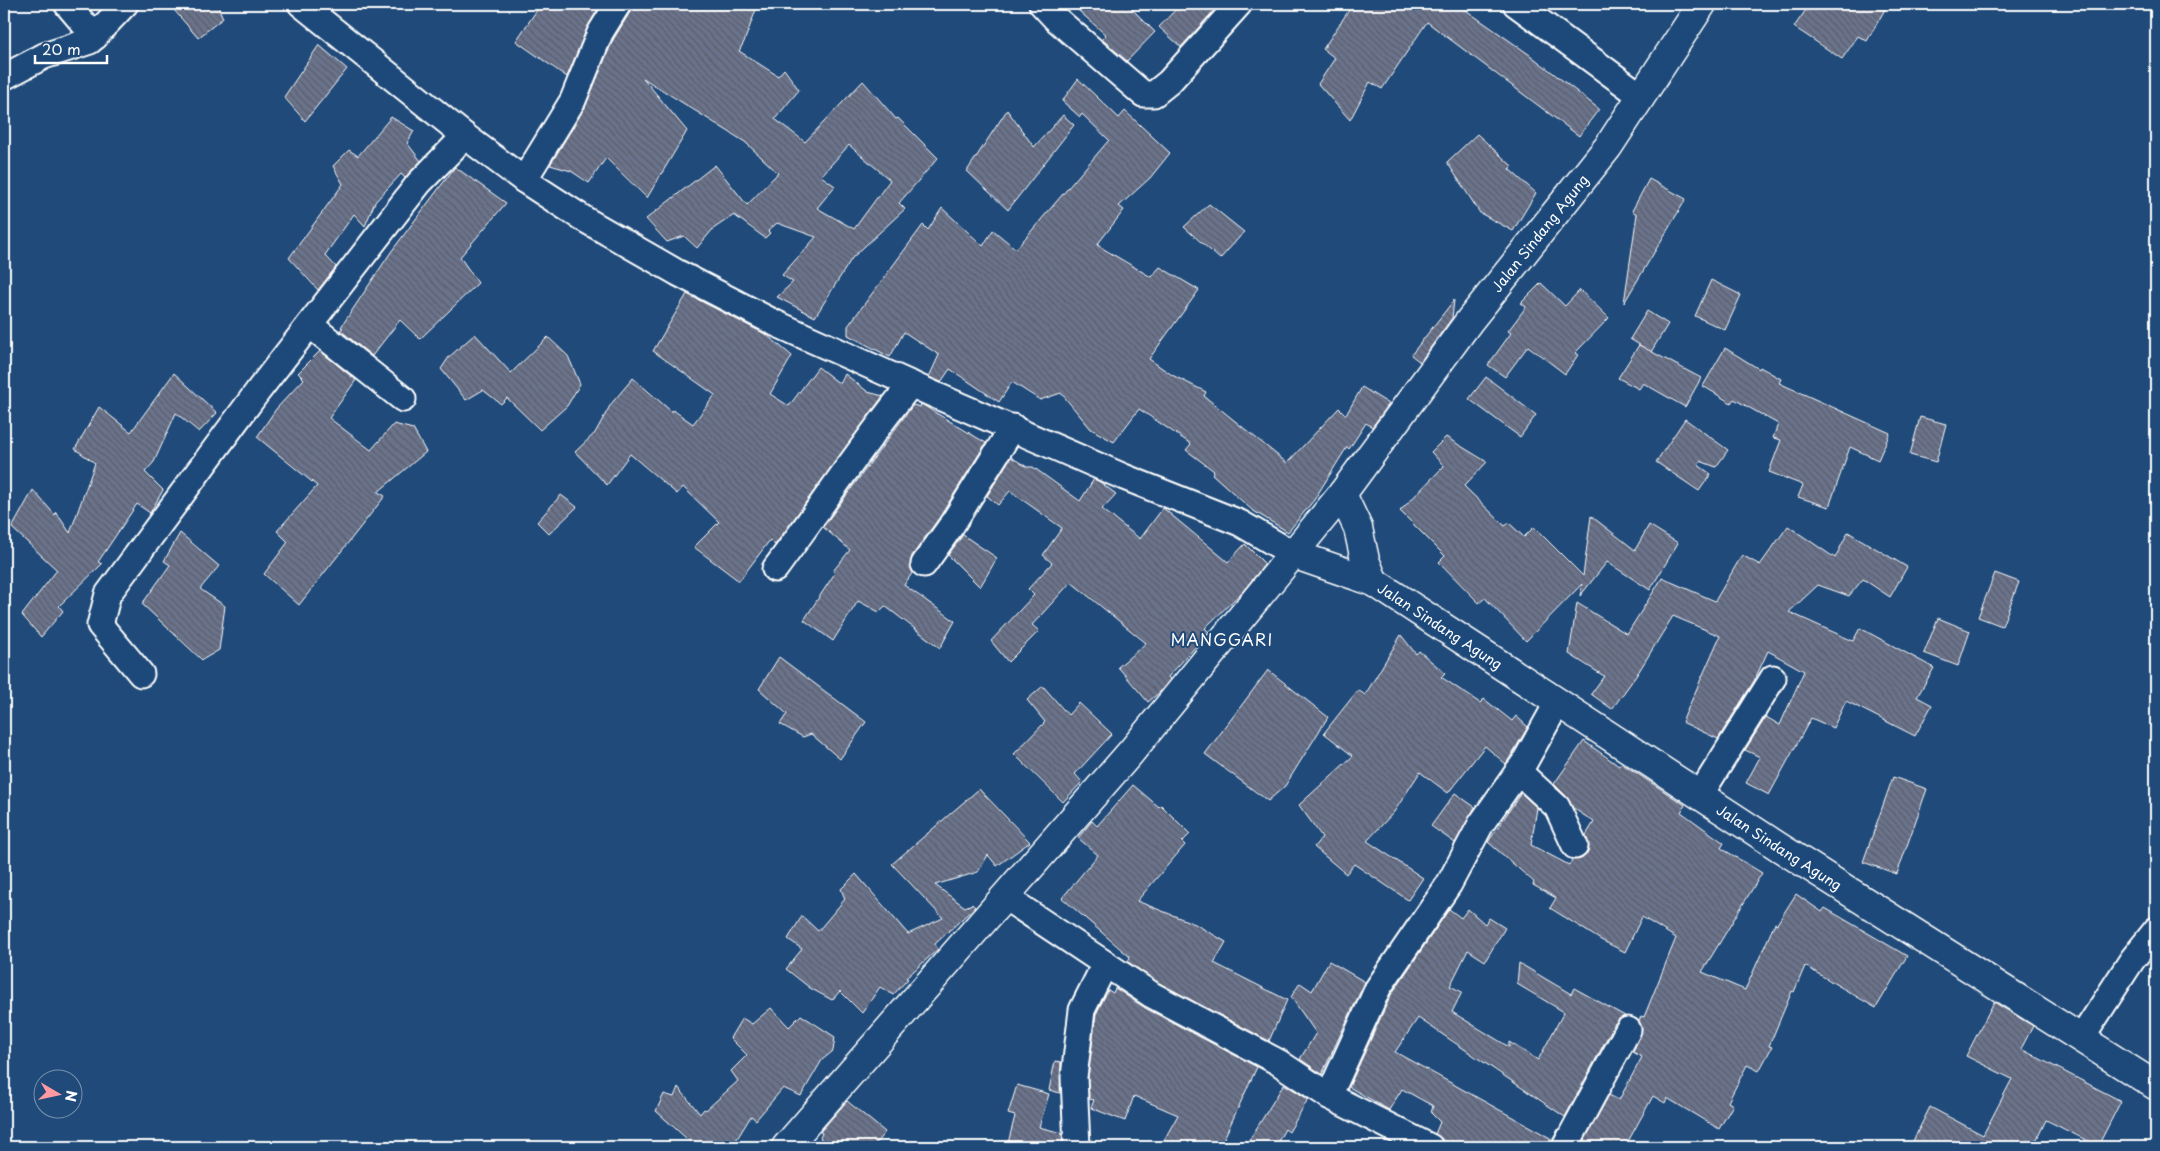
<svg xmlns="http://www.w3.org/2000/svg" width="2160" height="1151" viewBox="0 0 2160 1151" font-family="'Playpen Sans',sans-serif">
	<style>
		.building { fill: url(#building-back-hatch); stroke: #fff; fill-rule: evenodd }
		.lines { fill: none; stroke-linecap: round; stroke-linejoin: round }
		.minor-casing { stroke: #fff; stroke-width: 29 }
		.major-casing { stroke: #fff; stroke-width: 31 }
		.minor { stroke: #1f4a7a; stroke-width: 25 }
		.major { stroke: #1f4a7a; stroke-width: 28 }
		.labels { text-anchor: middle; dominant-baseline: central; stroke-width: 4; stroke-linejoin: round; paint-order: stroke }
		.street-label { font-size: 14px; fill: #fff; stroke: #1f4a7a }
		.quarter-label { font-size: 16px; letter-spacing: 1px; fill: #fff; stroke: #1f4a7a }
	</style>
	<defs>
		<pattern id="building-back-hatch" width="6" height="6" patternUnits="userSpaceOnUse" patternTransform="scale(1.25)"><rect width="6" height="6" fill="#6b738c"/><path d="M-1 5l2 2M0 0l6 6M5-1l2 2" fill="none" stroke="#5a5e69"/></pattern>
	</defs>
	<rect width="100%" height="100%" fill="#1f4a7a"/>
	<filter id="ink" filterUnits="userSpaceOnUse"><feTurbulence type="fractalNoise" baseFrequency=".02" numOctaves="2"/><feDisplacementMap in="SourceGraphic" scale="10" xChannelSelector="R" yChannelSelector="G"/><feConvolveMatrix kernelMatrix="1 2 1 2 8 2 1 2 1" color-interpolation-filters="sRGB"/></filter>
	<g filter="url(#ink)">
		<!-- building -->
		<g class="building">
			<polygon points="169,4 217,4 223,18 198,38"/>
			<polygon points="541,4 601,4 587,28 567,77 516,41"/>
			<path d="M 632,4 L 758,4 L 744,42 L 739,51 L 778,76 L 784,69 L 799,90 L 775,119 L 805,142 L 863,81 L 896,119 L 898,118 L 938,158 L 899,203 L 905,209 L 852,258 L 815,317 L 777,297 L 793,282 L 782,275 L 816,237 L 777,223 L 768,231 L 770,233 L 765,238 L 734,215 L 713,229 L 697,248 L 684,236 L 667,242 L 646,219 L 715,165 L 747,205 L 778,173 L 745,142 L 643,78 L 687,131 L 647,198 L 606,158 L 589,183 L 571,171 L 550,165 L 585,107 L 613,40 L 630,12 ZM 849,145 L 890,180 L 854,229 L 817,208 L 835,186 L 821,176 Z"/>
			<polygon points="1071,4 1127,4 1155,32 1127,61 1102,39 1106,35"/>
			<polygon points="1181,4 1220,4 1181,47 1159,27"/>
			<polygon points="1353,4 1457,4 1530,55 1599,109 1579,136 1427,22 1382,89 1370,82 1350,120 1318,84 1335,58 1323,49"/>
			<polygon points="1810,4 1888,4 1867,41 1858,36 1842,59 1794,27"/>
			<polygon points="319,45 347,69 305,121 284,97"/>
			<polygon points="1078,79 1119,118 1125,111 1170,153 1150,178 1119,206 1124,210 1097,245 1151,277 1160,267 1199,290 1149,359 1172,375 1206,392 1204,396 1287,463 1339,408 1346,415 1362,387 1389,404 1372,427 1366,423 1349,449 1347,447 1314,500 1288,532 1252,510 1212,474 1214,471 1186,450 1191,444 1139,409 1114,442 1091,429 1061,393 1040,400 1012,382 999,402 950,369 941,382 929,377 939,355 904,332 890,357 848,335 848,326 923,225 928,230 942,208 983,246 993,230 1016,249 1109,140 1082,114 1080,117 1062,101"/>
			<polygon points="1007,110 1034,147 1063,115 1074,125 1008,210 967,171"/>
			<polygon points="391,117 414,131 407,143 421,161 405,178 401,174 375,202 365,226 354,214 325,255 336,267 318,290 289,258 343,184 333,166 349,150 358,156"/>
			<polygon points="1477,134 1512,166 1509,169 1536,193 1513,231 1480,213 1447,162"/>
			<polygon points="455,167 506,203 460,257 478,283 420,339 400,320 372,356 340,330 343,328 341,327 391,252"/>
			<polygon points="1649,179 1686,199 1624,303 1637,214 1632,211"/>
			<polygon points="1209,204 1244,232 1220,259 1184,227"/>
			<polygon points="1711,280 1741,295 1725,330 1695,316"/>
			<polygon points="1541,283 1565,306 1580,290 1609,318 1575,353 1578,355 1565,374 1528,346 1505,377 1488,365 1511,333 1508,331 1526,307 1521,303"/>
			<polygon points="687,294 767,335 792,356 770,394 789,406 818,367 840,384 845,374 868,392 883,396 775,545 770,540 739,581 694,547 719,522 683,487 677,494 630,454 607,485 575,452 595,433 611,404 633,378 672,412 673,410 693,424 715,395 653,351"/>
			<polygon points="1454,300 1452,318 1420,362 1411,355"/>
			<polygon points="1647,311 1668,324 1651,352 1630,339"/>
			<polygon points="475,334 511,373 548,337 568,356 580,384 567,406 540,430 507,398 501,404 483,390 466,400 441,369 449,357"/>
			<polygon points="1639,345 1701,378 1685,407 1643,383 1639,389 1618,378"/>
			<polygon points="1725,348 1759,369 1760,367 1781,379 1779,383 1890,433 1878,460 1850,447 1829,507 1798,497 1803,485 1769,472 1781,440 1773,438 1778,424 1734,399 1731,403 1703,386"/>
			<polygon points="320,351 356,380 329,418 371,450 394,424 413,429 426,452 378,492 385,496 299,605 264,574 288,542 277,531 317,486 257,437 276,409 304,379 298,373"/>
			<polygon points="174,373 217,413 199,432 176,413 154,462 145,472 163,490 150,513 137,504 98,562 102,564 59,606 63,611 41,637 22,615 57,570 12,528 33,490 55,515 56,512 70,533 95,463 75,449 99,407 131,432"/>
			<polygon points="1486,377 1536,415 1520,437 1469,399"/>
			<polygon points="921,404 986,443 939,518 912,556 910,563 913,572 904,585 955,621 940,648 885,606 879,612 858,601 833,641 804,620 835,573 833,571 850,550 823,527 913,405 920,407"/>
			<polygon points="1920,417 1946,424 1936,462 1910,455"/>
			<polygon points="1685,419 1728,450 1716,467 1700,461 1698,465 1711,474 1699,491 1656,462"/>
			<polygon points="1446,437 1487,462 1464,486 1505,526 1509,523 1524,537 1534,527 1583,576 1591,516 1635,550 1649,525 1678,543 1650,590 1607,562 1580,596 1582,584 1526,641 1485,598 1479,603 1439,562 1445,556 1400,511 1444,466 1431,452"/>
			<polygon points="1011,457 1027,467 1033,467 1080,501 1094,479 1100,482 1116,494 1102,509 1140,539 1163,508 1228,562 1245,544 1265,564 1243,591 1205,628 1209,632 1168,677 1170,679 1160,692 1148,702 1118,667 1146,643 1071,582 1032,625 1039,631 1008,662 991,641 1034,595 1028,589 1052,563 1043,555 1062,528 1010,491 998,505 987,496"/>
			<polygon points="561,495 577,507 549,534 537,522"/>
			<polygon points="1788,526 1835,558 1848,532 1907,567 1890,597 1863,579 1849,596 1818,585 1789,612 1853,641 1860,628 1934,668 1917,697 1932,705 1915,736 1846,701 1833,728 1811,718 1769,795 1746,783 1760,757 1745,750 1766,717 1780,725 1804,671 1768,651 1754,681 1718,739 1682,722 1720,636 1673,616 1636,676 1612,709 1591,694 1604,676 1569,654 1577,603 1627,634 1662,578 1715,601 1742,555 1760,565"/>
			<polygon points="180,533 219,566 200,589 225,606 219,650 202,660 142,604 170,565 164,561"/>
			<polygon points="963,535 997,558 980,587 948,555"/>
			<polygon points="1995,573 2019,582 2002,626 1978,617"/>
			<polygon points="1938,618 1970,631 1958,666 1924,653"/>
			<polygon points="1401,635 1416,654 1419,651 1445,673 1441,677 1480,703 1484,699 1512,721 1516,716 1528,727 1506,764 1485,746 1448,793 1420,772 1394,812 1367,841 1423,878 1408,900 1354,864 1346,874 1314,847 1322,837 1299,805 1353,756 1324,733 1358,690 1365,695"/>
			<polygon points="779,657 866,722 840,759 811,734 803,737 780,724 787,714 759,689"/>
			<polygon points="1268,670 1328,717 1285,786 1268,801 1205,754"/>
			<polygon points="1043,686 1068,715 1079,703 1112,734 1075,774 1082,782 1063,802 1014,754 1045,722 1027,700"/>
			<polygon points="1584,741 1619,766 1621,763 1685,805 1681,812 1724,843 1721,848 1762,873 1702,972 1745,990 1775,923 1777,924 1796,894 1822,912 1825,908 1907,956 1876,1008 1805,966 1794,992 1792,991 1769,1046 1772,1047 1759,1071 1747,1065 1728,1102 1733,1105 1719,1129 1667,1098 1665,1103 1653,1096 1625,1147 1581,1147 1609,1095 1619,1100 1642,1057 1633,1052 1642,1030 1639,1021 1641,1016 1644,1017 1676,938 1642,917 1625,952 1601,940 1550,908 1556,898 1533,885 1534,882 1488,842 1521,793 1537,808 1531,845 1569,865 1572,860 1581,859 1586,855 1589,847 1586,835 1594,822 1573,808 1567,797 1554,784"/>
			<polygon points="1893,777 1927,789 1897,874 1863,862"/>
			<polygon points="1133,785 1159,807 1161,805 1190,834 1182,842 1185,845 1137,901 1195,924 1226,942 1214,963 1287,1000 1269,1041 1159,983 1128,962 1130,957 1062,898 1098,855 1078,838 1092,821 1097,826"/>
			<polygon points="979,789 1030,842 997,866 988,855 978,872 935,885 965,907 972,904 975,907 935,944 938,949 906,978 908,979 893,995 880,987 862,1013 840,991 832,1000 810,988 786,969 802,949 788,939 802,916 818,931 845,899 841,889 856,874 908,934 943,918 892,864"/>
			<polygon points="1455,793 1475,807 1455,843 1431,826"/>
			<polygon points="1449,909 1461,918 1468,909 1485,924 1489,918 1505,928 1485,961 1468,950 1450,986 1462,992 1452,1012 1509,1047 1509,1042 1538,1060 1564,1012 1517,984 1519,963 1571,994 1574,988 1625,1016 1615,1023 1565,1117 1418,1018 1395,1052 1552,1139 1559,1128 1551,1147 1444,1147 1442,1139 1435,1134 1440,1122 1431,1113 1433,1106 1402,1089 1389,1110 1349,1087 1391,995"/>
			<polygon points="1329,961 1365,982 1322,1074 1300,1059 1316,1033 1291,997 1300,983 1312,991"/>
			<polygon points="1115,988 1145,1008 1257,1067 1220,1147 1160,1147 1178,1115 1134,1096 1125,1121 1091,1108 1094,1100 1089,1099 1088,1078 1096,1014 1108,990 1113,993"/>
			<polygon points="1994,1002 2033,1026 2021,1049 2121,1101 2098,1146 2046,1120 2033,1147 1910,1147 1930,1107 1983,1135 2012,1079 1966,1056"/>
			<polygon points="771,1008 789,1027 801,1015 835,1037 833,1051 822,1060 801,1096 783,1088 756,1120 751,1116 732,1147 696,1147 656,1111 664,1094 674,1097 678,1087 700,1114 704,1109 706,1110 738,1081 731,1071 747,1055 730,1038 742,1018 752,1024"/>
			<polygon points="1055,1061 1061,1062 1060,1093 1049,1090"/>
			<polygon points="1284,1084 1308,1099 1289,1132 1285,1129 1275,1147 1245,1147"/>
			<polygon points="1017,1085 1049,1094 1039,1127 1062,1133 1063,1147 1007,1147 1015,1116 1008,1114"/>
			<polygon points="847,1101 885,1132 873,1147 832,1147 820,1138 822,1133 820,1132"/>
		</g>
		<g class="lines">
			<!-- minor casing -->
			<g class="minor-casing">
				<g id="minor">
					<polyline points="67,4 95,37"/>
					<polyline points="301,4 465,136 524,180 584,219 678,273 775,323 935,395 1124,477 1240,523 1293,554"/>
					<polyline points="1042,4 1055,18 1143,94 1154,94 1169,82 1239,4"/>
					<polyline points="1516,4 1641,96"/>
					<polyline points="4,77 44,56 90,41 125,4"/>
					<polyline points="524,180 573,100 600,33 618,4"/>
					<polyline points="310,325 403,399"/>
					<polyline points="924,564 951,526 1013,427"/>
					<path d="M 775,569 C 821,507 863,443 911,384"/>
					<polyline points="141,674 100,625 108,594 258,391 419,183 465,136"/>
					<polyline points="1518,771 1557,807 1575,846"/>
					<polyline points="1700,795 1773,678"/>
					<polyline points="1005,897 1152,995 1278,1062 1329,1096 1378,988 1449,884 1481,824 1524,763 1558,702"/>
					<polyline points="2081,1039 2132,960 2156,930"/>
					<polyline points="1329,1096 1430,1147"/>
					<polyline points="1077,1147 1074,1077 1082,1010 1105,964"/>
					<polyline points="1565,1147 1628,1030"/>
				</g>
			</g>
			<!-- major casing -->
			<g class="major-casing">
				<g id="major">
					<polyline points="1342,494 1358,528 1365,560 1374,582"/>
					<path id="s1" d="M 1293,554 L 1374,582 L 1779,847 L 2156,1086"/>
					<path id="s2" d="M 786,1147 L 1131,752 L 1342,494 L 1470,320 L 1608,147 L 1702,4"/>
				</g>
			</g>
			<!-- minor -->
			<use href="#minor" class="minor"/>
			<!-- major -->
			<use href="#major" class="major"/>
		</g>
	</g>
	<g class="labels">
		<!-- street labels -->
		<g class="street-label">
			<text stroke="none"><textPath href="#s2" startOffset="1185">Jalan Sindang Agung</textPath></text>
			<text stroke="none"><textPath href="#s1" startOffset="165">Jalan Sindang Agung</textPath></text>
			<text stroke="none"><textPath href="#s1" startOffset="570">Jalan Sindang Agung</textPath></text>
		</g>
		<!-- quarter labels -->
		<g class="quarter-label">
			<text x="1222" y="639">MANGGARI</text>
		</g>
	</g>
	<!-- margin -->
	<rect width="2160" height="1151" fill="none" stroke="#1f4a7a" stroke-width="20"/>
	<rect x="10" y="10" width="2140" height="1131" fill="none" stroke="#fff" stroke-width="2" filter="url(#ink)"/>
	<!-- north arrow -->
	<g transform="translate(58 1094) rotate(99)"><circle r="24" fill="#1f4a7a" stroke="#7992af"/>
	<path d="M0-4L9 19L0 12L-9 19Z" fill="#ff9aa2"/>
	<text y="-8" font-size="14" font-weight="bold" text-anchor="middle" fill="#ffffff">N</text>
	</g>
	<!-- scale -->
	<path d="M35 55v8h72v-8" fill="none" stroke="#ffffff" stroke-width="2.5"/>
	<text x="42" y="55" font-size="15" fill="#ffffff" stroke="#1f4a7a" stroke-width="4" paint-order="stroke">20 m</text>
</svg>
